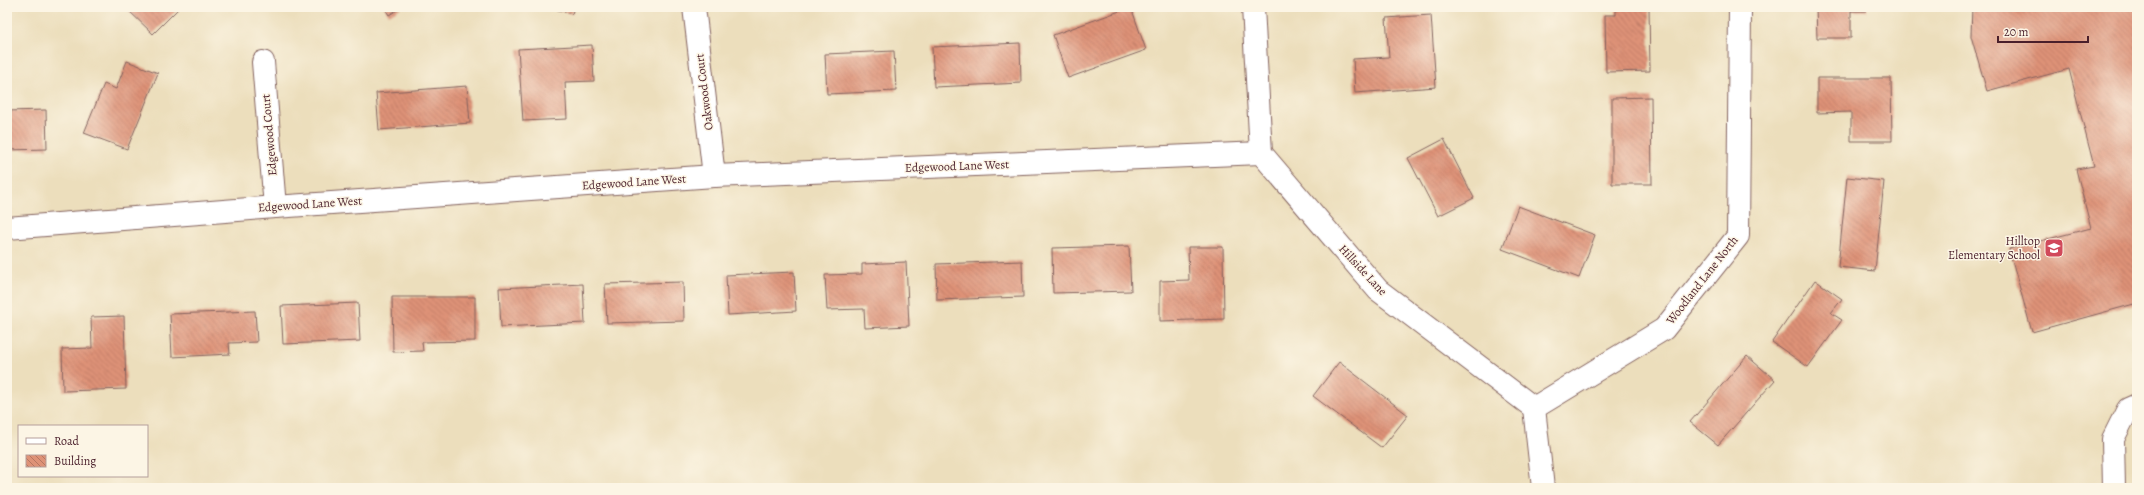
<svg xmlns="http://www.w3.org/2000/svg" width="2144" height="495" viewBox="0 0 2144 495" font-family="Alegreya,serif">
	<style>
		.building { fill: url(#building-back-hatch) }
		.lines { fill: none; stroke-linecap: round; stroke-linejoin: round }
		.minor-casing { stroke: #83625e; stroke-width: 24 }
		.minor { stroke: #fff; stroke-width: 22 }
		.labels { text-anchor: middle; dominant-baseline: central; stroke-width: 3; stroke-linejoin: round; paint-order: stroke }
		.street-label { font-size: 12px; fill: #4a1f2b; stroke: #fcf5e5 }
		.poi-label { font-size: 12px; fill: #4a1f2b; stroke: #fcf5e5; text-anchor: end }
	</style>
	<defs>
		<pattern id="building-back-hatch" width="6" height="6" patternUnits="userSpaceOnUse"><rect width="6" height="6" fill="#de9277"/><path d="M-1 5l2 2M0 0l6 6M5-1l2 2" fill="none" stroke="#b67762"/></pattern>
	</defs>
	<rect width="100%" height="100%" fill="#fcf5e5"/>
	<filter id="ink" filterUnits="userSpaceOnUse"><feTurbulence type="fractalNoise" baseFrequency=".025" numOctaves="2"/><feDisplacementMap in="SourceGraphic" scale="8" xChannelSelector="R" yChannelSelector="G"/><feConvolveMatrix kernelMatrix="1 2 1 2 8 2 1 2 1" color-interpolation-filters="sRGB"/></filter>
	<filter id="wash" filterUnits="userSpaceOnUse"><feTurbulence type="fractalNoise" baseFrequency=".012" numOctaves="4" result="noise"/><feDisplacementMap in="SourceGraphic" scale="16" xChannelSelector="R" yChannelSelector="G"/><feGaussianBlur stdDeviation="0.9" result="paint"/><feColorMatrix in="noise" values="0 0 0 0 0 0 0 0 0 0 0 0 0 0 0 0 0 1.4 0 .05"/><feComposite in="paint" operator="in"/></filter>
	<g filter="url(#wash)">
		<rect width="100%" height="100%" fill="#ecdebc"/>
		<g id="blocks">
			<!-- building -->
			<g class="building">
				<polygon points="125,7 180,7 153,34"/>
				<polygon points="384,7 402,7 389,15"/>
				<polygon points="548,7 574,7 572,14"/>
				<polygon points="1131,7 1146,50 1068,78 1053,35"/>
				<polygon points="1616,7 1649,7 1650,71 1606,72 1605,15 1616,15"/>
				<polygon points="1816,7 1867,7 1867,11 1851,11 1851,38 1817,38"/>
				<polygon points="1972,7 2137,7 2137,311 2134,304 2032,332 2009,249 2091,228 2076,169 2094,166 2069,69 1987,91 1971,36"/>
				<polygon points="1431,15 1436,87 1355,93 1353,59 1389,57 1386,18"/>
				<polygon points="1020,43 1021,83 934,87 932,47"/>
				<polygon points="592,45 594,81 565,82 567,119 523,121 518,49"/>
				<polygon points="894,51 896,91 827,94 825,54"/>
				<polygon points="127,61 158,73 127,149 84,133 104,84 116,89"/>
				<polygon points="1817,78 1891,78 1892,141 1851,141 1851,112 1817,113"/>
				<polygon points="467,86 470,123 379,130 376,93"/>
				<polygon points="1651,97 1652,184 1612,184 1612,98"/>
				<polygon points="46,110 47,149 7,150 7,111"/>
				<polygon points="1444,139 1474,198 1438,216 1408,158"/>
				<polygon points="1847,177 1884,181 1875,271 1838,267"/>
				<polygon points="1518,206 1595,235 1579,278 1502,249"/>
				<polygon points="1129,246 1131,291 1053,293 1052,248"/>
				<polygon points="1188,247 1223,247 1224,319 1160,321 1160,281 1189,280"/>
				<polygon points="1022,261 1023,297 937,300 936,264"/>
				<polygon points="906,262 909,326 865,328 864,309 827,310 825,275 862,274 862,264"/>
				<polygon points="794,272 796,311 728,315 726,275"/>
				<polygon points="1815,280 1842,299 1831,313 1842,320 1808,367 1772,342"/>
				<polygon points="683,282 684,321 607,323 605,284"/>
				<polygon points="583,284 585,323 501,327 499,288"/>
				<polygon points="392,297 475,297 475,341 422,342 423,351 393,352"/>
				<polygon points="358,303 360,341 283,344 281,306"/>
				<polygon points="255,311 257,342 229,343 230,354 172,357 170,314"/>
				<polygon points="124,316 126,389 63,391 62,349 92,348 91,317"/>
				<polygon points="1747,356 1775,380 1718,445 1690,422"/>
				<polygon points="1339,362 1408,415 1382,448 1313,396"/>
			</g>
		</g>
	</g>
	<g filter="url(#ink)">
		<use href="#blocks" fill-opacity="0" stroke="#83625e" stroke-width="1"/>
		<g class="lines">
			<!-- minor casing -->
			<g class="minor-casing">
				<g id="minor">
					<polyline points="694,7 714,176"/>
					<polyline points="1253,7 1261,153 1378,290 1534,408 1543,488"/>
					<polyline points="263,62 275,207"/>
					<polyline points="7,228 275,207 714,176 1261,153"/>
					<polyline points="1534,408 1664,329 1738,236 1740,7"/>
					<polyline points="2114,488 2113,439 2128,409 2137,405"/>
				</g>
			</g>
			<!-- minor -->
			<use href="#minor" class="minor"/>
		</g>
	</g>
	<!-- icons -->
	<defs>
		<g id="school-square" transform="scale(1)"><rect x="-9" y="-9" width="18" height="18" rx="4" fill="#d1495b" stroke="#fcf5e5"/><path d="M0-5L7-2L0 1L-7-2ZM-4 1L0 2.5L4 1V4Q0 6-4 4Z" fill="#fff"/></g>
	</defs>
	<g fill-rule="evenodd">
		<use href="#school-square" x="2054" y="248"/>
	</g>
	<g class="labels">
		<!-- street labels -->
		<g class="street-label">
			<text transform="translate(704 92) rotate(-97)">Oakwood Court</text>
			<text transform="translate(269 135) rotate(-95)">Edgewood Court</text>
			<text transform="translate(957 166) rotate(-2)">Edgewood Lane West</text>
			<text transform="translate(634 182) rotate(-4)">Edgewood Lane West</text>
			<text transform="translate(310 204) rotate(-4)">Edgewood Lane West</text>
			<text transform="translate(1363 270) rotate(47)">Hillside Lane</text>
			<text transform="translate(1702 280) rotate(-52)">Woodland Lane North</text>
		</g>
		<!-- poi labels -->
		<g class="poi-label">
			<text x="2040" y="241">Hilltop<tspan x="2040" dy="14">Elementary School</tspan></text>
		</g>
	</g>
	<!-- margin -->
	<rect width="2144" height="495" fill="none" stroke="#fcf5e5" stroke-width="24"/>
	<!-- legend -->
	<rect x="18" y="425" width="130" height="52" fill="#fcf5e5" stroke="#b59f9b"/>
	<rect x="26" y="438" width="20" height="6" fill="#ffffff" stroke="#b59f9b"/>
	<text x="54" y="445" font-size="12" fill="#4a1f2b">Road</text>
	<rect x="26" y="455" width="20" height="12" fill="url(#building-back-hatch)" stroke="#b59f9b"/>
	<text x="54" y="465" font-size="12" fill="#4a1f2b">Building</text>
	<!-- scale -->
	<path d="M1998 36v6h90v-6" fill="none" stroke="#4a1f2b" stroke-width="2"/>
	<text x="2004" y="36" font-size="12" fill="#4a1f2b" stroke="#fcf5e5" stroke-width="3" paint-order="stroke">20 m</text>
</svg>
